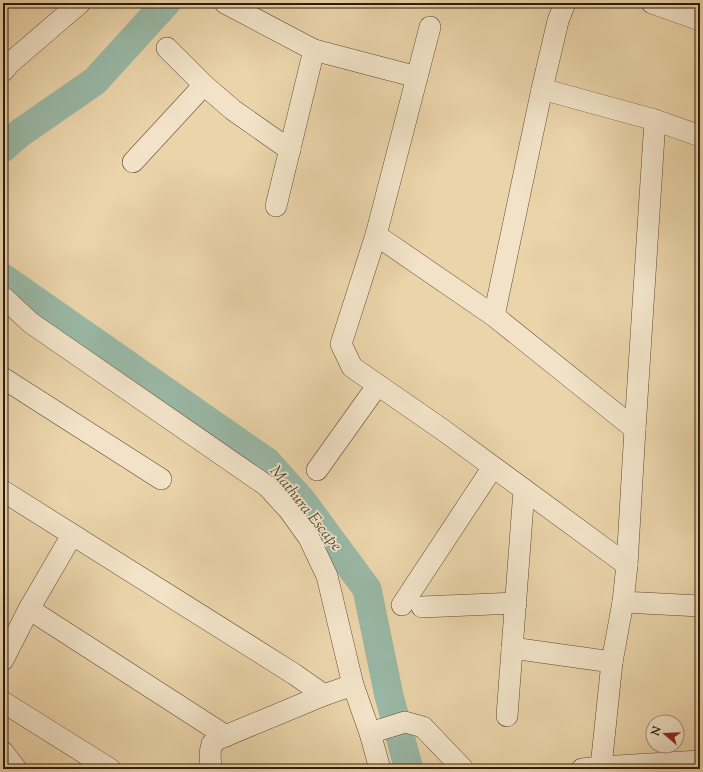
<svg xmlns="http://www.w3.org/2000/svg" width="703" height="772" viewBox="0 0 703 772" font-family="'Sorts Mill Goudy',serif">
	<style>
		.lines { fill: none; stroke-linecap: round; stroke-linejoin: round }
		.river { stroke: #99b8a6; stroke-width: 29 }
		.minor-casing { stroke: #5e4932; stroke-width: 22 }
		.minor { stroke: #f2e3c8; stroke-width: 21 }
		.labels { text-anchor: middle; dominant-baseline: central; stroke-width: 3.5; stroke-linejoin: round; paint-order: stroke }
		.water-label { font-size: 16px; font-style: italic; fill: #4f4a39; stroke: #f2e3c8 }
	</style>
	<rect width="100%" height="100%" fill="#ebd4aa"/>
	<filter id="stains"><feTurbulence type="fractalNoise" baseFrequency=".005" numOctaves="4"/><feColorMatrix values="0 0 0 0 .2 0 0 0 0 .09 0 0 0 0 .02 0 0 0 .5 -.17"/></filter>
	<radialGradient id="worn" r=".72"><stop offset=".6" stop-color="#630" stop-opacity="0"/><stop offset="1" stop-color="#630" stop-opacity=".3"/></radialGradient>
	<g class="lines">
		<!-- river -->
		<g class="river">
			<polyline points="3,148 20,133 95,81 166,3"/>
			<polyline points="3,278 267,462 302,501 367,589 389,696 409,769"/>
		</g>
		<!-- minor casing -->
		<g class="minor-casing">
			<g id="minor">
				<polyline points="225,3 314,50 417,77"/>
				<polyline points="652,3 700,20"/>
				<polyline points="430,27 376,235 341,344 352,367 443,430 627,565 623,602 700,606"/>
				<polyline points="167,48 204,85 233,110 290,150"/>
				<polyline points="3,71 10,63 80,3"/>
				<polyline points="542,89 655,120 700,136"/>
				<polyline points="133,162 204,85"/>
				<polyline points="276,206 314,50"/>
				<polyline points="376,235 494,316 635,429 627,565"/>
				<polyline points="3,297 31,323 267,486 289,510 309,538 327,576 353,685 370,733 405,722 423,727 463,769"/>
				<polyline points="494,316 542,89 558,21 565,3"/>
				<polyline points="3,378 161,479"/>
				<polyline points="635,429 655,120"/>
				<polyline points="317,470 377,386"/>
				<polyline points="3,491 294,674 324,695 353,685"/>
				<polyline points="402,605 493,467"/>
				<polyline points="422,607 516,603"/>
				<polyline points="29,609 226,736"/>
				<polyline points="512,648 612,662"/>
				<polyline points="3,660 29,609 72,535"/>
				<polyline points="3,702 110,769"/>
				<polyline points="507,716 524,490"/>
				<polyline points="370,733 380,769"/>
				<polyline points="3,752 16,769"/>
				<polyline points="601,767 700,761"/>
				<polyline points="211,769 210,753 212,744 218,739 324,695"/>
				<polyline points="582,769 601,767 612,662 623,602"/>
			</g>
		</g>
		<!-- minor -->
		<use href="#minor" class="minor"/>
	</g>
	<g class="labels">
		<!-- water labels -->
		<g class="water-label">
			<text transform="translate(305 509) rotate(51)">Mathura Escape</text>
		</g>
	</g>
	<!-- margin -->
	<rect width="703" height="772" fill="none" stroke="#ebd4aa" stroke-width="16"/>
	<rect x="4" y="4" width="695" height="764" fill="none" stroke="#2f1b0a" stroke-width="2"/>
	<rect x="8" y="8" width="687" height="756" fill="none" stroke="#2f1b0a"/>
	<!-- north arrow -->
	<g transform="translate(665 734) rotate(289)"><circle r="19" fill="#f2e3c8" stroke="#a4937c"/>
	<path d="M0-3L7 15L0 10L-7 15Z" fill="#8f2418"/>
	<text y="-6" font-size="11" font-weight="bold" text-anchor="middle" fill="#2f1b0a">N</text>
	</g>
	<rect width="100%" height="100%" filter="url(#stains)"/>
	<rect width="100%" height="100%" fill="url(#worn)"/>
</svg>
